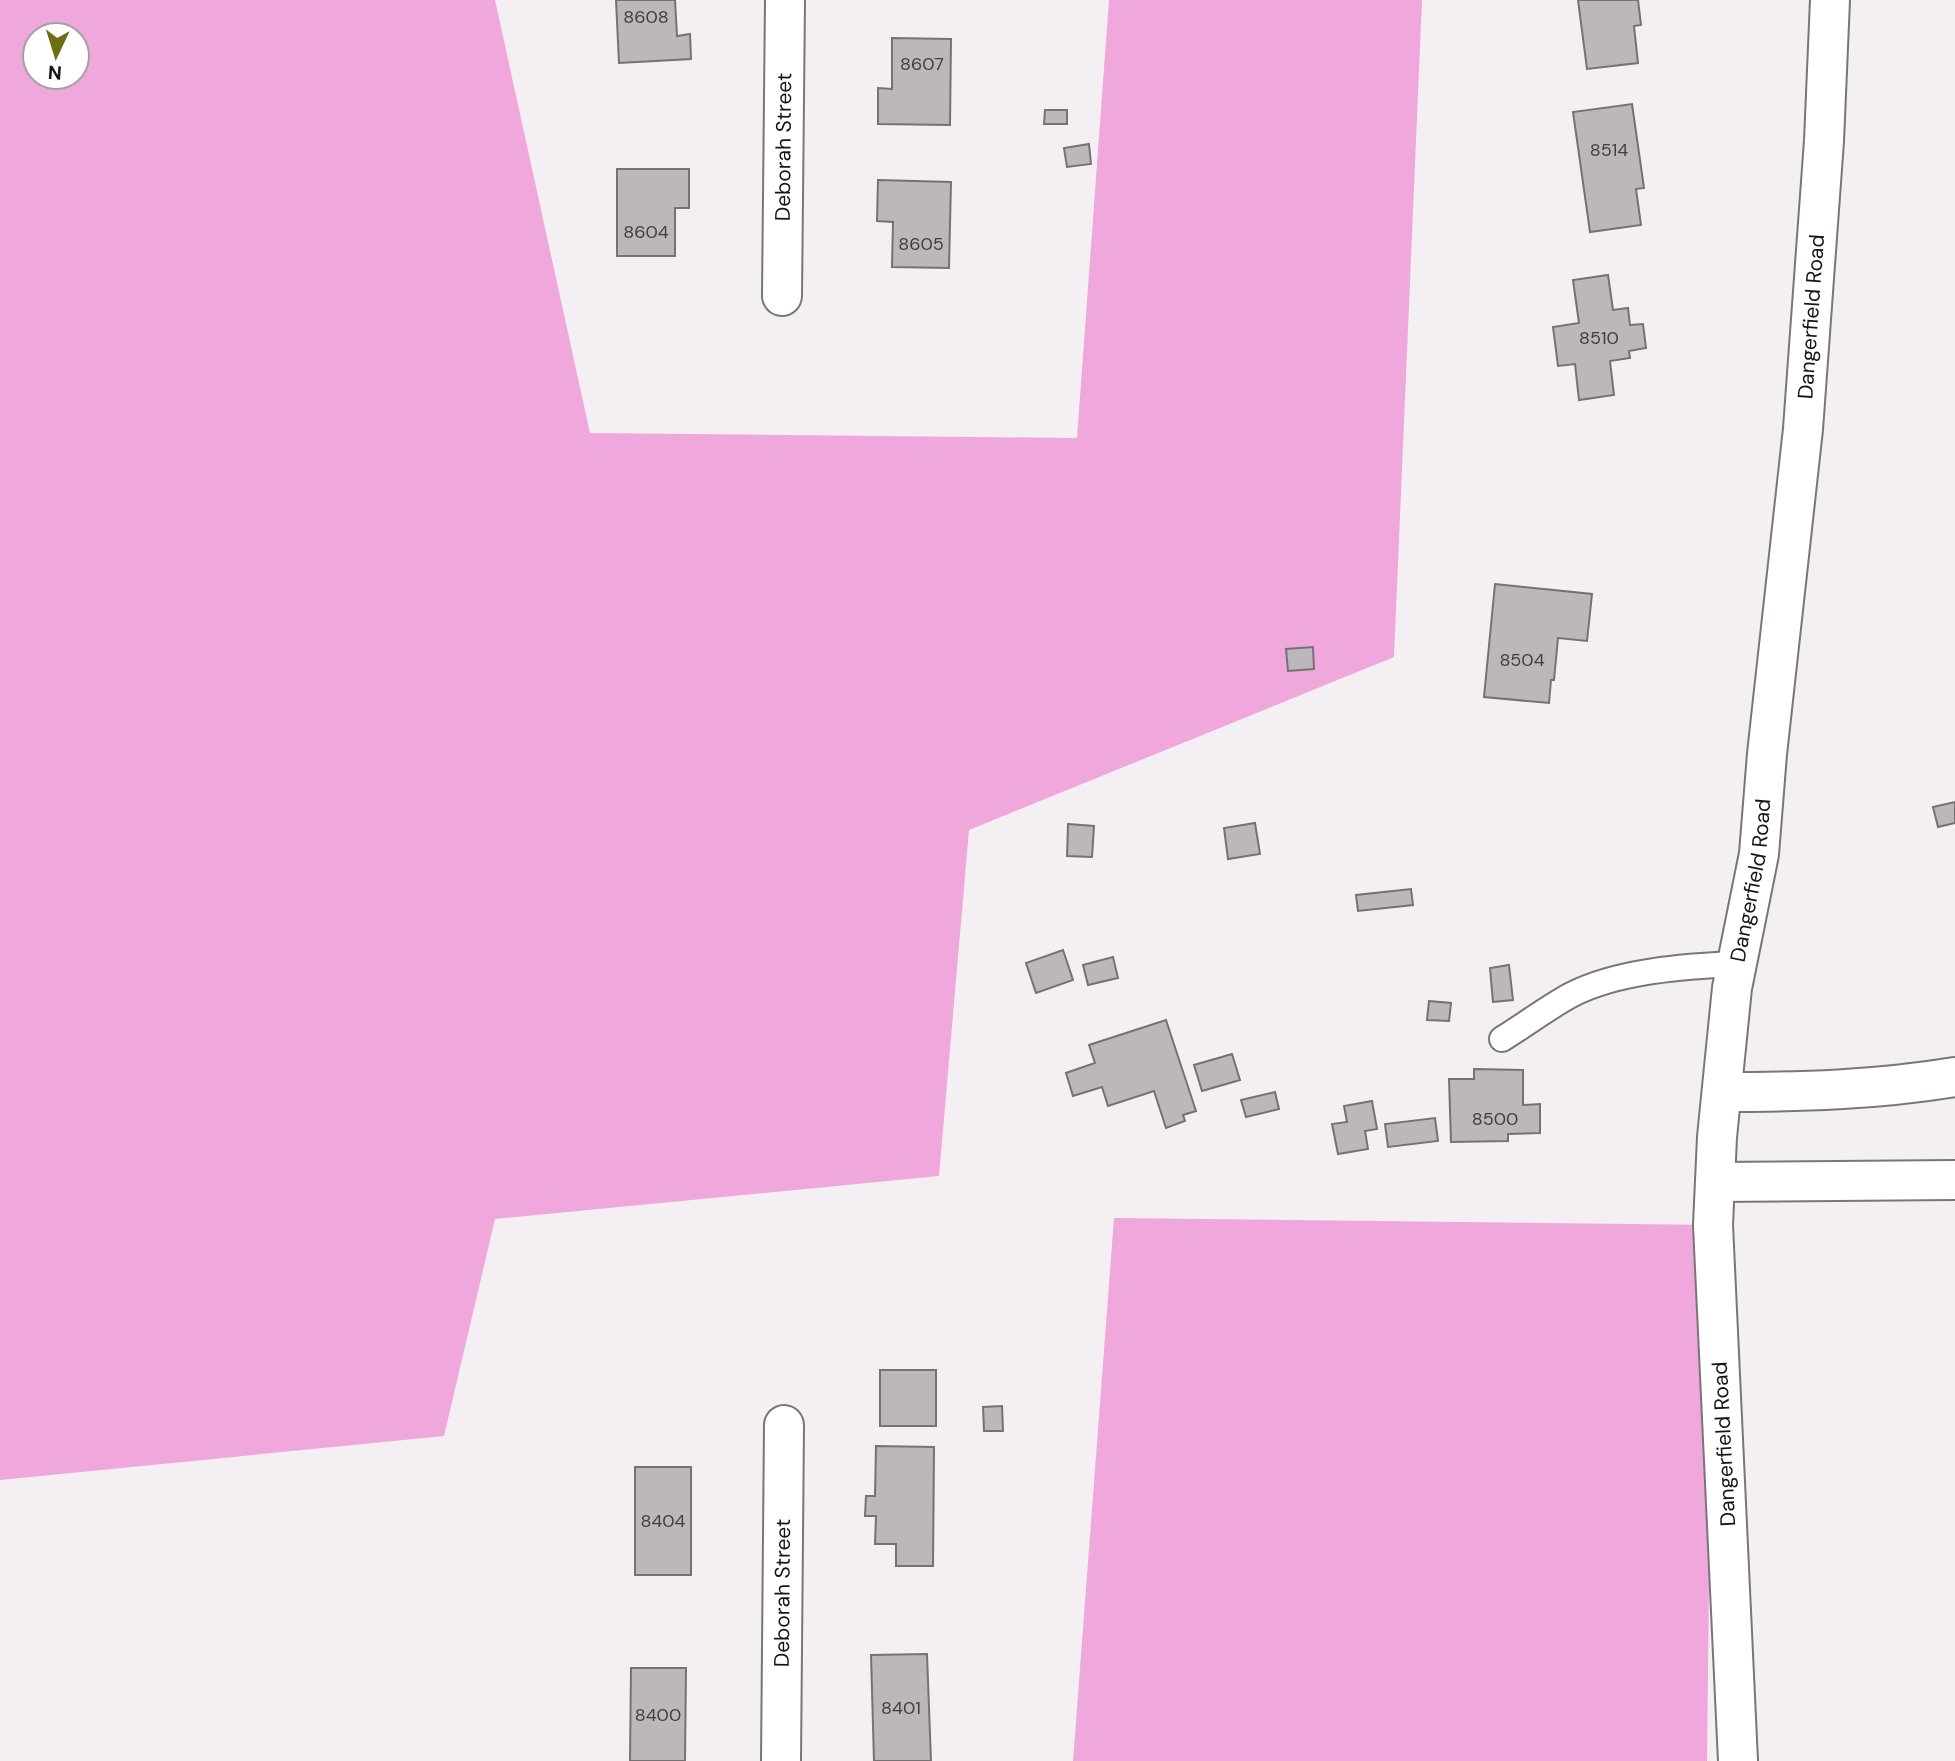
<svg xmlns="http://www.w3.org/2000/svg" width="1955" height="1761" viewBox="0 0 1955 1761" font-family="'DM Sans',sans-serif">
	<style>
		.forest { fill: #f0a7db; fill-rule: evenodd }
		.building { fill: #bdb7bb; stroke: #767174; stroke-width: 2 }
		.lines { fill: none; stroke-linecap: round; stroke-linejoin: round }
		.lane-casing { stroke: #7a7578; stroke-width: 28 }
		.street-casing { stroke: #7a7578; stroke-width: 42 }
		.secondary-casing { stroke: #7a7578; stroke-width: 42 }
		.lane { stroke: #fff; stroke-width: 24 }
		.street { stroke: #fff; stroke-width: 38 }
		.secondary { stroke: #fff; stroke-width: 38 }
		.labels { text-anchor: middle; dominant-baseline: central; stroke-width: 5; stroke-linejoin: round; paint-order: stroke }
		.number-label { font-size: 18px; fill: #403e40 }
		.street-label { font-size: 21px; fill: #171517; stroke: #fff }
	</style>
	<rect width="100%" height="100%" fill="#f4eff2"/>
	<!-- forest -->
	<g class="forest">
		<path d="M 0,0 L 495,0 L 590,433 L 1077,438 L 1109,0 L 1422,0 L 1394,657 L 969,830 L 939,1176 L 495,1219 L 444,1436 L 0,1480 ZM 35,35 L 77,35 L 77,77 L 35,77 Z"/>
		<polygon points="1114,1218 1713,1225 1707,1761 1073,1761"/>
	</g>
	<!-- building -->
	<g class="building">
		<polygon points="616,0 675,0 677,36 690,34 691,59 619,63"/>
		<polygon points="1578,0 1638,0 1641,25 1634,26 1638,63 1587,69"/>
		<polygon points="892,38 951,39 950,125 878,124 878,88 892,89"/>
		<polygon points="1632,104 1644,188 1636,189 1641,225 1590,232 1573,112"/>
		<polygon points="1045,110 1067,110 1067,124 1044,124"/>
		<polygon points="1089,144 1091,164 1067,167 1064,148"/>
		<polygon points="617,169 689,169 689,208 675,208 675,256 617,256"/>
		<polygon points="878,180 951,182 949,268 892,267 893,222 877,221"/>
		<polygon points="1608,275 1613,310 1628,308 1630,325 1643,324 1646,348 1629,351 1630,358 1610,361 1614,395 1579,400 1575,364 1558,366 1553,327 1579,323 1573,280"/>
		<polygon points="1495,584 1592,594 1587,641 1558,638 1554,680 1551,680 1549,703 1484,697"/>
		<polygon points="1313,647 1314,669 1288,671 1286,649"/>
		<polygon points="1955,802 1955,823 1938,827 1933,807"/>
		<polygon points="1255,823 1260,854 1228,859 1224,828"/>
		<polygon points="1068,824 1094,826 1092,857 1067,856"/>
		<polygon points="1411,889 1413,905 1358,911 1356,895"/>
		<polygon points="1063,950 1073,980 1036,993 1026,963"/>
		<polygon points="1113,957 1118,978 1088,985 1083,965"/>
		<polygon points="1509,965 1513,1000 1493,1002 1490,968"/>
		<polygon points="1429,1001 1451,1003 1449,1021 1427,1020"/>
		<polygon points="1166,1020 1196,1111 1183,1115 1185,1121 1166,1128 1154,1091 1108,1106 1102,1087 1073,1096 1066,1073 1095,1063 1089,1045"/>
		<polygon points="1232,1054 1240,1080 1202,1091 1194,1065"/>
		<polygon points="1474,1069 1523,1070 1523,1105 1540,1104 1540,1133 1508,1134 1508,1141 1451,1142 1449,1079 1474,1079"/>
		<polygon points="1275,1092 1279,1109 1246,1117 1241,1100"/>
		<polygon points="1372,1101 1377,1129 1365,1131 1368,1149 1338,1154 1332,1124 1347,1122 1344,1106"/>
		<polygon points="1435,1118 1438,1141 1388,1147 1385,1124"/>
		<rect x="880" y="1370" width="56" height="56"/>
		<polygon points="1002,1406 1003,1431 984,1431 983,1407"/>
		<polygon points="876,1446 934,1447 933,1566 896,1566 896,1544 875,1544 876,1516 865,1516 866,1496 875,1496"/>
		<rect x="635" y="1467" width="56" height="108"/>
		<polygon points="927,1654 931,1761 874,1761 871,1655"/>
		<polygon points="631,1668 686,1668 685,1761 630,1761"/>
	</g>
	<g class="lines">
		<!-- lane casing -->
		<g class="lane-casing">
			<path id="lane" d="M 1502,1039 C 1525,1025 1547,1008 1571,995 C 1617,971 1686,966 1737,964"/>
		</g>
		<!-- street casing -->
		<g class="street-casing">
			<g id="street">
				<path id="s1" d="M 782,296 L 785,0"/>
				<path d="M 1722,1092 C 1801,1092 1876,1090 1955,1077"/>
				<polyline points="1715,1182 1955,1180"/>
				<path id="s2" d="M 781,1761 L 784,1425"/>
			</g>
		</g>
		<!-- secondary casing -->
		<g class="secondary-casing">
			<g id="secondary">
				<path id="s3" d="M 1738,1761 L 1713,1225 L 1717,1137 L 1732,988 L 1759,854 L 1767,754 L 1803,429 L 1824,141 L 1830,0"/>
			</g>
		</g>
		<!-- lane -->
		<use href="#lane" class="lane"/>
		<!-- street -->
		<use href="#street" class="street"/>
		<!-- secondary -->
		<use href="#secondary" class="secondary"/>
	</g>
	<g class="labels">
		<!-- number labels -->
		<g class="number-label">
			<text x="646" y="17">8608</text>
			<text x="922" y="64">8607</text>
			<text x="1609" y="150">8514</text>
			<text x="646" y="232">8604</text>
			<text x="921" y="244">8605</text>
			<text x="1599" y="338">8510</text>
			<text x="1522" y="660">8504</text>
			<text x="1495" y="1119">8500</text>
			<text x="663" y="1521">8404</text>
			<text x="901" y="1708">8401</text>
			<text x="658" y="1715">8400</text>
		</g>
		<!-- street labels -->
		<g class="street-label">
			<text stroke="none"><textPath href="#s1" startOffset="149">Deborah Street</textPath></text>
			<text stroke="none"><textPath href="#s3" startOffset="1451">Dangerfield Road</textPath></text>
			<text stroke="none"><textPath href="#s3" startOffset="884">Dangerfield Road</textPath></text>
			<text transform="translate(1724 1444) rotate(-93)">Dangerfield Road</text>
			<text stroke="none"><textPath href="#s2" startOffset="168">Deborah Street</textPath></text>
		</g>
	</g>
	<!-- north arrow -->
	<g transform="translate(56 56) rotate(184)"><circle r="33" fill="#ffffff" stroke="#a2a1a2" stroke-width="2"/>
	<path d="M0-5L12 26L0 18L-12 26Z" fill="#6c6e10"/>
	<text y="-10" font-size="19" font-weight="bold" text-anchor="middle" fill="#171517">N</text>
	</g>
</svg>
